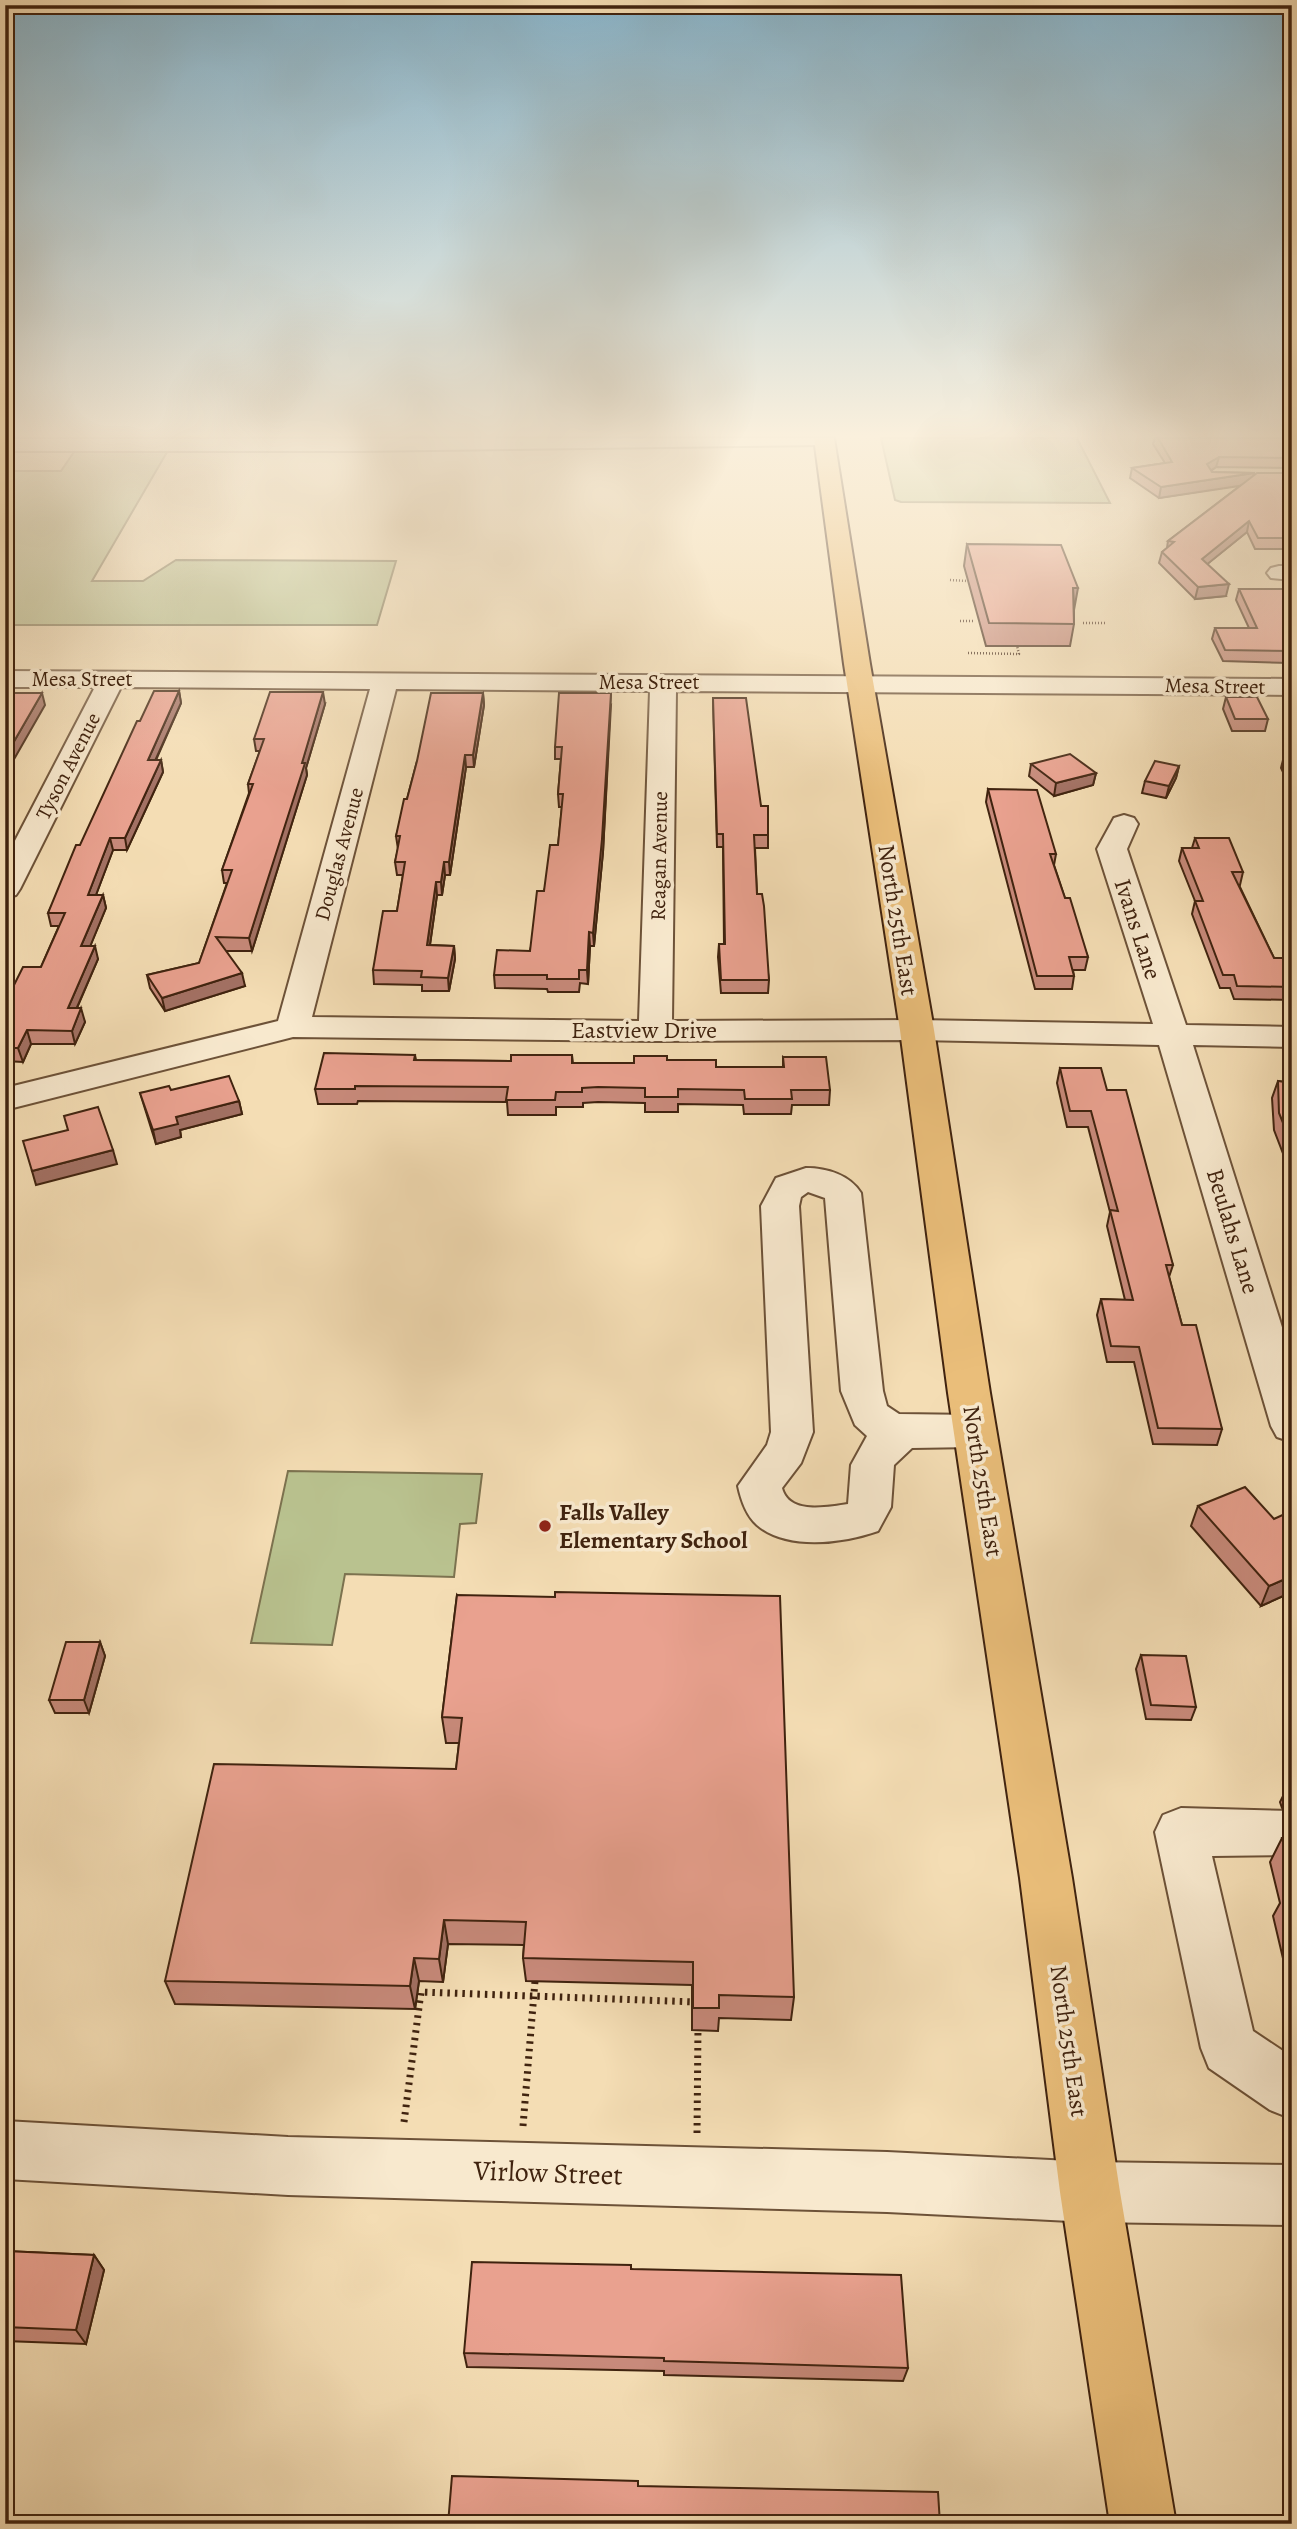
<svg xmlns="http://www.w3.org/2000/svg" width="1297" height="2529" viewBox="0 0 1297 2529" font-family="Alegreya,serif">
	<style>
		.green { fill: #b9c28f; stroke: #7c724f; stroke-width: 2 }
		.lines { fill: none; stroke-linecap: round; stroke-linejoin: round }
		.minor-casing { stroke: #6d5238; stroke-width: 4 }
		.major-casing { stroke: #40230f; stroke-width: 4 }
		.path-far1 { stroke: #40230f; stroke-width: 2.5; stroke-dasharray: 1 2; stroke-linecap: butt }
		.path { stroke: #40230f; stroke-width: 7; stroke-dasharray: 2.5 5; stroke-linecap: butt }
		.minor { fill: #f8e9ce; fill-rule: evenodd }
		.major { fill: #eabe7a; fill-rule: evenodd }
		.wall { fill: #c88a7b; stroke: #40230f; stroke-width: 2 }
		.shaded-wall { fill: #a37164; stroke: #40230f; stroke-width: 2 }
		.building { fill: #e9a18f; stroke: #40230f; stroke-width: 2 }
		.poi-dot { fill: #8f2418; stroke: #f8e9ce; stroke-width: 2.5 }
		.labels { text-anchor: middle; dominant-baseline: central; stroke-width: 7; stroke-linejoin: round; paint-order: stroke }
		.far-street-label { font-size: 21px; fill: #40230f; stroke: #f8e9ce }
		.street-label { font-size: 24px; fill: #40230f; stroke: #f8e9ce }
		.poi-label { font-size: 24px; font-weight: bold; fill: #40230f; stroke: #f8e9ce; text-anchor: start }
		.near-street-label { font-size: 28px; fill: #40230f; stroke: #f8e9ce }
	</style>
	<rect width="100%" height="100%" fill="#f4ddb4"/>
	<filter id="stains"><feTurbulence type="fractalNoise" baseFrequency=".00286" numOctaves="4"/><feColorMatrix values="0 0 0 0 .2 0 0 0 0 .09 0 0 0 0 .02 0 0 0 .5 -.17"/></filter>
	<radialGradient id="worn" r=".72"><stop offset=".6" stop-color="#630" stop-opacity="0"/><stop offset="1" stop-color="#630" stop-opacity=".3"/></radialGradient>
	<!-- green -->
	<g class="green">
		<polygon points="881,438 1077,438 1110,503 901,502 895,500"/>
		<polygon points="78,446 170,447 92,581 143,581 176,560 396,561 377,625 5,625 5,471 61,471"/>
		<polygon points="288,1471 482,1474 476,1523 460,1524 454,1577 345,1574 332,1645 251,1643"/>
	</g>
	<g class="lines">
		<!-- minor casing -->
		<g class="minor-casing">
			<g id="minor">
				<polygon points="833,438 831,443 824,445 358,451 5,451 5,439"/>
				<polygon points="1279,566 1292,566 1292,580 1271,578 1267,573 1271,568"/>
				<path d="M 5,671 L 1292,679 L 1292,695 L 676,691 L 672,1021 L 917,1020 L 1153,1024 L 1097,849 L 1114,818 L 1124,815 L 1134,818 L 1138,824 L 1127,849 L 1186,1025 L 1292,1027 L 1292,1047 L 1193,1045 L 1292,1359 L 1292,1442 L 1277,1437 L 1271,1426 L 1159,1045 L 917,1040 L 655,1041 L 293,1037 L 5,1110 L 5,1088 L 278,1021 L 370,689 L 121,687 L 20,889 L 16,895 L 5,898 L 5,860 L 95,687 L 5,687 ZM 396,689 L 650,691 L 639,1021 L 312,1017 Z"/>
				<path d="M 806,1168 C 827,1168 850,1175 861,1193 L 883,1391 L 887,1406 L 899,1414 L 975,1415 L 990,1420 L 996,1431 L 990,1442 L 975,1447 L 912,1448 L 894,1465 L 891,1507 L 878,1531 C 844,1543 787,1551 757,1525 C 746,1515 741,1500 738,1486 L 767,1445 L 771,1432 L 761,1206 L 776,1178 ZM 808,1192 L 825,1198 L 841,1391 L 855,1425 L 867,1436 L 851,1465 L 848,1504 C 827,1507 789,1515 782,1488 L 801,1463 L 813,1432 L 799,1206 L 801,1197 Z"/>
				<polygon points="1181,1808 1292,1811 1292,1855 1212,1856 1253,2031 1292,2057 1290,2118 1270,2110 1209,2068 1201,2048 1155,1832 1163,1815"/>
				<polygon points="5,2121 288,2137 887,2152 1090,2162 1292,2165 1292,2225 1090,2222 887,2212 288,2195 5,2179"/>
			</g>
		</g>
		<!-- major casing -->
		<g class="major-casing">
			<polygon id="major" points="814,438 834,438 870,664 934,1030 990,1393 1072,1878 1120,2192 1176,2524 1110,2524 1060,2192 1020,1878 948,1393 900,1030 844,664"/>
		</g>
		<!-- path-far1 -->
		<g class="path-far1">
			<polyline points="950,580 968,581"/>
			<polyline points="960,621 974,621"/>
			<polyline points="1083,623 1105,623"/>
			<polyline points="968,653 1019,654 1017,646"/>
		</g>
		<!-- path -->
		<g class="path">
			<polyline points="404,2122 421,1992 697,2002"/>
			<polyline points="523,2126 535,1981"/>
			<polyline points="697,2133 698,2027"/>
		</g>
		<!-- minor -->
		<use href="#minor" class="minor"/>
		<!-- major -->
		<use href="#major" class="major"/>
	</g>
	<!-- wall -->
	<g class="wall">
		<polygon points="1155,438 1292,438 1292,468 1216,467 1211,471 1212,472 1254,473 1254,476 1292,473 1292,544 1285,544 1284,549 1255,549 1247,532 1207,564 1226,596 1195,599 1159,563 1162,552 1167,548 1168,541 1241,485 1159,498 1130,478 1132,468 1165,463 1153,444"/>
		<polygon points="967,544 1074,610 1074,624 1070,646 986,646 964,566"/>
		<polygon points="1239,589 1292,589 1292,658 1291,658 1289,663 1223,661 1212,639 1215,628 1249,628 1236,600"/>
		<polygon points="179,691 181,703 156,760 161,760 163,772 127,850 113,850 96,895 103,895 106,908 90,946 98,959 77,1008 85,1022 75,1044 31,1044 23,1062 5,1061 5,1003 41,967 59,926 51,926 48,913 140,721"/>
		<polygon points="483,693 484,705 474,767 466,767 450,875 445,875 442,895 437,895 430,945 454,946 455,959 449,991 422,991 422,985 374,984 373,970 397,911 403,875 397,875 395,862 398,849 396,836 407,799 417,761"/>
		<polygon points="1226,697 1268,719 1265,731 1232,731 1223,709"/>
		<polygon points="713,698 761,806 768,835 768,848 755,848 757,894 769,980 768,993 721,993 718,957 719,944 724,944 723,847 717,847"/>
		<polygon points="325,704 306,768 307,775 252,951 226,951 245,986 165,1011 150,988 147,975 199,963 227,883 224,883 222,870 249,793 248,784 260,751 256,751 254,739"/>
		<polygon points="611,705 603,852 594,946 590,946 588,984 580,983 579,992 548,992 547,989 495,988 494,975 530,951 544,891 558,845 562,807 559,807 558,794 561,759 555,759 555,747"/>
		<polygon points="1292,754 1292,791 1281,768 1284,756"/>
		<polygon points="1031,764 1096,773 1093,785 1054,796 1029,776"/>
		<polygon points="1179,766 1176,778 1166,798 1142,793 1145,781"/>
		<polygon points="988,789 1056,854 1054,865 1065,898 1088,957 1085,970 1073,970 1074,976 1072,989 1035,989 986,802"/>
		<polygon points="1195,838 1243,872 1240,885 1239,885 1274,958 1292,987 1292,1000 1234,999 1230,988 1220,988 1192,914 1195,901 1179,861 1182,848 1192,848"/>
		<polygon points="415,1055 416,1060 511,1061 572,1055 573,1063 634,1063 667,1060 716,1067 783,1067 783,1057 830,1090 829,1105 792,1105 791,1114 744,1114 743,1105 678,1104 678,1112 645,1112 645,1103 598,1102 583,1103 583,1107 556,1107 556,1115 508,1115 507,1102 358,1101 357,1104 318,1104 315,1089"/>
		<polygon points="1060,1068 1107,1090 1173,1265 1169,1277 1182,1325 1222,1429 1217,1445 1153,1444 1134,1362 1107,1362 1097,1315 1101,1299 1125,1300 1107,1226 1110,1212 1088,1127 1067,1127 1057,1083"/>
		<polygon points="1278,1081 1292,1083 1292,1177 1274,1130 1272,1098"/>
		<polygon points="171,1090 239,1101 242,1114 180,1130 181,1137 156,1144 140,1093"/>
		<polygon points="1198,1506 1274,1519 1292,1515 1292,1592 1261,1606 1191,1526"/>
		<polygon points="457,1595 794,1997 791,2020 719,2018 718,2031 692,2030 692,1985 526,1981 523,1958 524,1945 448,1944 443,1982 419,1981 415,2009 175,2004 165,1981 456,1769 459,1743 446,1743 442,1717"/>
		<polygon points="100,1642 105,1656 89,1713 55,1713 49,1700"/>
		<polygon points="1141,1655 1196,1707 1191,1720 1146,1719 1136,1669"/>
		<polygon points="1292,1778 1292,1810 1282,1808 1280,1802"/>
		<polygon points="1282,1838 1292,1838 1292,1984 1289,1984 1273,1916 1280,1903 1270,1862"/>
		<polygon points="5,2251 94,2255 104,2270 86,2344 5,2341"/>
		<polygon points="631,2269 908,2368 903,2381 664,2375 664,2371 467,2367 464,2353"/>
	</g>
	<!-- shaded-wall -->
	<g class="shaded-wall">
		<polygon points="1219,457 1216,467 1205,474 1207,464"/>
		<polygon points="1254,473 1252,484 1159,498 1161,487"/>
		<polygon points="1249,521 1247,532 1200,570 1202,559"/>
		<polygon points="1229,584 1226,596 1195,599 1198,587"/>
		<polygon points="1073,588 1078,588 1074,610"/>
		<polygon points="179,691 181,703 150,772 148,760"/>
		<polygon points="323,692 325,704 306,768 307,775 252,951 249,938"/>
		<polygon points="42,693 45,705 5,775 5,757"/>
		<polygon points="483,693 484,705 474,767 473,755"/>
		<polygon points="611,693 603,852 594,946 593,933"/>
		<polygon points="465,755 466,767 450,875 449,862"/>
		<polygon points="161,760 163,772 127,850 125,838"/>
		<polygon points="1179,766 1176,778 1166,798 1169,786"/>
		<polygon points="1096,773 1093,785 1054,796 1056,783"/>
		<polygon points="110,838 113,850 91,908 88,895"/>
		<polygon points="444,862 445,875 442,895 441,882"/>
		<polygon points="436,882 437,895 428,958 427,945"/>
		<polygon points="103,895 106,908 85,959 81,946"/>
		<polygon points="589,932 590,946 588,984 587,970"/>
		<polygon points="95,946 98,959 71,1021 68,1008"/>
		<polygon points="454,946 455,959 449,991 448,978"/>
		<polygon points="242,973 245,986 165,1011 162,998"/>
		<polygon points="81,1008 85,1022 75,1044 72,1031"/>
		<polygon points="27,1030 31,1044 23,1062 18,1048"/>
		<polygon points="239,1101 242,1114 180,1130 181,1137 156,1144 153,1130 176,1117"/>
		<polygon points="113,1150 117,1164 36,1185 32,1171"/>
		<polygon points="1292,1576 1292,1592 1261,1606 1269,1586"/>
		<polygon points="100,1642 105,1656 89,1713 84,1700"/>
		<polygon points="444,1920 448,1944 443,1982 439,1959"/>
		<polygon points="414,1958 419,1981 415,2009 410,1986"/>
		<polygon points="94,2255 104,2270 86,2344 76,2330"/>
	</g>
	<!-- building -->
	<g class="building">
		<polygon points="1158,438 1292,438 1292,458 1219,457 1207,464 1212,472 1254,473 1161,487 1132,468 1172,462"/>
		<polygon points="1257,473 1292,473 1292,533 1284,533 1287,538 1258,538 1249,521 1202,559 1229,584 1198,587 1162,552 1174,542 1168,541"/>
		<polygon points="967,544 1061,545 1078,588 1073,588 1074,624 989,623"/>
		<polygon points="1239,589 1292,589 1292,646 1290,646 1292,651 1225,650 1215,628 1257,628"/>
		<polygon points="154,691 179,691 148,760 161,760 125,838 110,838 88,895 103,895 81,946 95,946 68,1008 81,1008 72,1031 27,1030 18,1048 5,1048 5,1003 23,967 41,967 65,913 48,913 76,845 80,845 137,721 140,721"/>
		<polygon points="270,692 323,692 302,763 305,763 249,938 216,937 242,973 162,998 147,975 199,963 232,870 222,870 253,784 248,784 264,739 254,739"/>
		<polygon points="9,693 42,693 5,757 5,699"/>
		<polygon points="431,693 483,693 473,755 465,755 449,862 444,862 441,882 436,882 427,945 454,946 448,978 421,977 422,971 373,970 383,911 397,911 405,862 395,862 400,836 396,836 404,799 407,799 417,761"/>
		<polygon points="559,693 611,693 602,839 593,933 589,932 587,970 579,970 579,979 547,979 547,975 494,975 497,950 530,951 537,891 544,891 550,845 558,845 563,794 558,794 562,747 555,747"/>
		<polygon points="1226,697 1257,697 1268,719 1235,719"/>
		<polygon points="713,698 746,698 761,806 768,806 768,835 754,835 757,894 762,894 764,906 769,980 721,980 719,944 725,944 723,834 717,834"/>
		<polygon points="1070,754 1096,773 1056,783 1031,764"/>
		<polygon points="1292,754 1292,772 1284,756"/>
		<polygon points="1155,761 1179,766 1169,786 1145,781"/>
		<polygon points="988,789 1037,790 1056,854 1050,854 1065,898 1070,898 1088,957 1069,957 1074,976 1037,976"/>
		<polygon points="1195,838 1229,838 1243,872 1232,872 1274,958 1289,958 1292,966 1292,987 1237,986 1234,975 1223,975 1195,901 1203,901 1182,848 1199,848"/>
		<polygon points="324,1053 415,1055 414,1060 511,1061 511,1055 572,1055 572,1063 634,1063 634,1056 667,1056 667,1060 716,1060 716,1067 784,1067 783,1057 826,1057 830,1090 791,1090 792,1099 745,1099 744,1090 678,1089 678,1097 645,1097 645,1088 598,1087 582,1088 582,1092 556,1092 555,1100 506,1100 508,1087 355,1086 355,1089 315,1089"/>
		<polygon points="1060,1068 1101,1068 1107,1090 1126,1090 1173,1265 1166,1265 1182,1325 1196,1325 1222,1429 1158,1428 1139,1347 1111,1346 1101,1299 1133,1300 1110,1210 1118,1211 1091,1111 1070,1111"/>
		<polygon points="229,1076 239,1101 176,1117 178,1124 153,1130 140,1093 169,1086 171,1090"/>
		<polygon points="1278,1081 1292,1083 1292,1145 1279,1113"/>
		<polygon points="98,1107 113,1150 32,1171 23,1141 68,1130 64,1116"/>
		<polygon points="1245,1487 1274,1519 1289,1512 1292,1515 1292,1576 1269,1586 1198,1506"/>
		<polygon points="555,1592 780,1596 794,1997 719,1995 719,2008 693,2008 693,1962 523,1958 526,1922 444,1920 439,1959 414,1958 410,1986 165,1981 214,1764 456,1769 462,1718 442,1717 457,1595 555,1597"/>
		<polygon points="66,1642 100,1642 84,1700 49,1700"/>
		<polygon points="1141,1655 1186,1656 1196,1707 1151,1705"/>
		<polygon points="1282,1838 1292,1838 1292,1877"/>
		<polygon points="1285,1893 1292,1893 1292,1918"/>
		<polygon points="5,2251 94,2255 76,2330 5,2327"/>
		<polygon points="472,2262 631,2265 631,2269 901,2275 908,2368 664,2361 664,2358 464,2353"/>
		<polygon points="452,2476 638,2481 638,2486 938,2492 940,2524 448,2524"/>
	</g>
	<!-- sky -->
	<linearGradient id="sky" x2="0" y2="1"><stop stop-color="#89b7cf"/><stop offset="0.55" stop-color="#faf0dd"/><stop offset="1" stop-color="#faf0dd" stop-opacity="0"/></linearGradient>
	<rect width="1297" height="792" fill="url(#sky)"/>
	<!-- markers -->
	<circle class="poi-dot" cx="545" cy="1526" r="7"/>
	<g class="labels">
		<!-- far-street labels -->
		<g class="far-street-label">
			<text x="82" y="679">Mesa Street</text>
			<text x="649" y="682">Mesa Street</text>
			<text transform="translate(1215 686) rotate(1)">Mesa Street</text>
			<text transform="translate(68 766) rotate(-63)">Tyson Avenue</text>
			<text transform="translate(339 854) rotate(-75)">Douglas Avenue</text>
			<text transform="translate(659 856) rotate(-89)">Reagan Avenue</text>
		</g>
		<!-- street labels -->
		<g class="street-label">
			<text transform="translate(898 920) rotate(81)">North 25th East</text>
			<text transform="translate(1138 929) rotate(72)">Ivans Lane</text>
			<text x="644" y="1030">Eastview Drive</text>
			<text transform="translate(1233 1231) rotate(73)">Beulahs Lane</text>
			<text transform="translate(983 1481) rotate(81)">North 25th East</text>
			<text transform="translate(1069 2041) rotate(82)">North 25th East</text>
		</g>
		<!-- poi labels -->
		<g class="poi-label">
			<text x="559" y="1512">Falls Valley<tspan x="559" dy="28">Elementary School</tspan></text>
		</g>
		<!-- near-street labels -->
		<g class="near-street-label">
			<text transform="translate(548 2173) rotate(2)">Virlow Street</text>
		</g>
	</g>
	<!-- margin -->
	<rect width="1297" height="2529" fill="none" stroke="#f4ddb4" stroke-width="28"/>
	<rect x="7" y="7" width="1283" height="2515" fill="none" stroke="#40230f" stroke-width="3.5"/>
	<rect x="14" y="14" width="1269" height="2501" fill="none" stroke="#40230f" stroke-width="2"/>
	<rect width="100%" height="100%" filter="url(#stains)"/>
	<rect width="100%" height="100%" fill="url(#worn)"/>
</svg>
